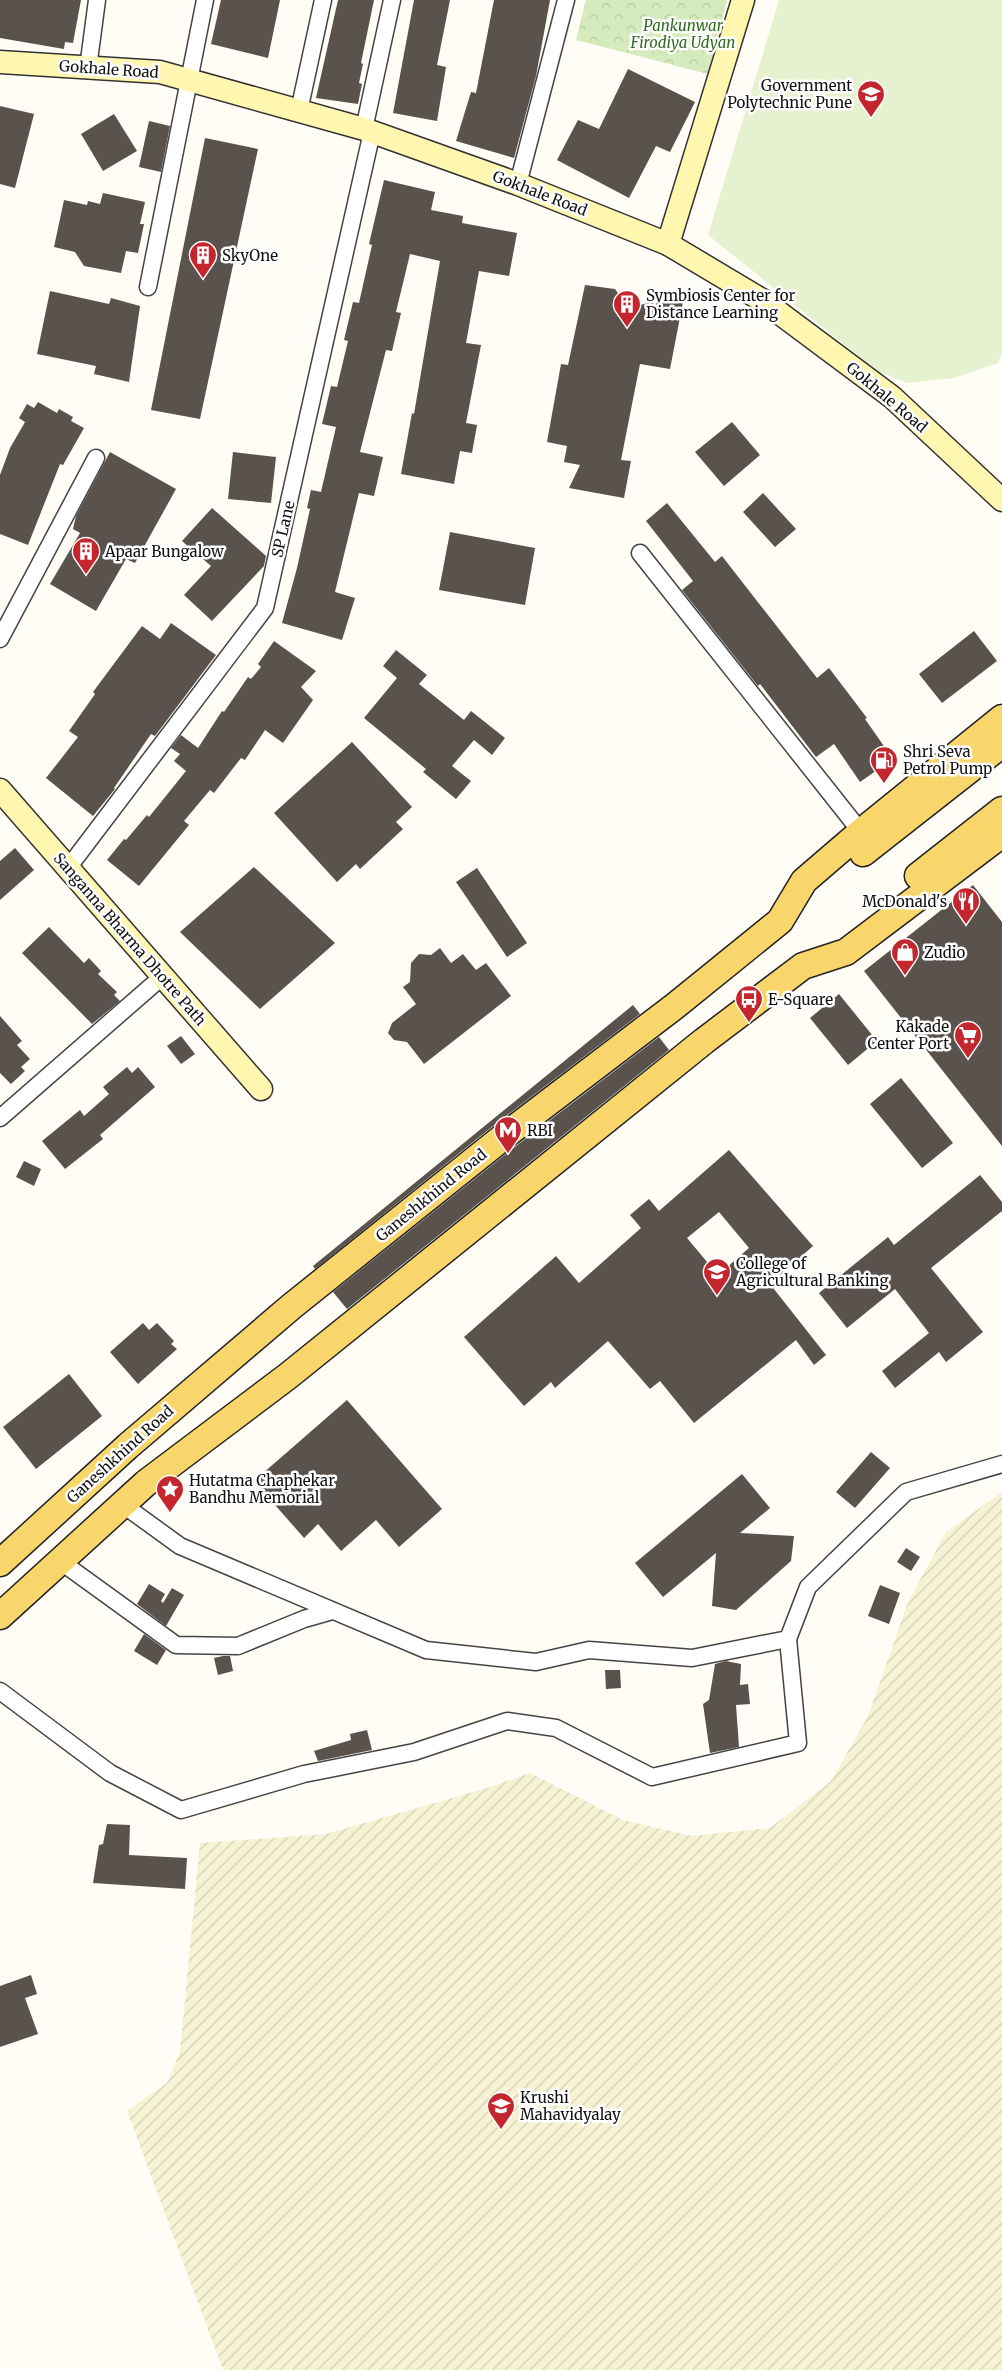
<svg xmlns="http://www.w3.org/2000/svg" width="1002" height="2370" viewBox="0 0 1002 2370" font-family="Merriweather,serif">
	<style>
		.farmland { fill: url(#farmland-furrows) }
		.park { fill: url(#park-crowns) }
		.pitch { fill: #e6f2cf }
		.building { fill: #5a524d; fill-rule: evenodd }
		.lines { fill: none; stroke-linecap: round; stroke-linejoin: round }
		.street-casing { stroke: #444; stroke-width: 19 }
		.secondary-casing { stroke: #333; stroke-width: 25 }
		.primary-casing { stroke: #222; stroke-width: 29 }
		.street { stroke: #fff; stroke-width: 16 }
		.secondary { stroke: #fff6b0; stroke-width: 22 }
		.primary { stroke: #f9d66b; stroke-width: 26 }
		.labels { text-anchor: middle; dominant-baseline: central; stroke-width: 5; stroke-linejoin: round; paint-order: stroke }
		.park-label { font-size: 15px; font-style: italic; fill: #2f6b1f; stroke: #fff }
		.street-label { font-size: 15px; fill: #111; stroke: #fff }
		.poi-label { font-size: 15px; fill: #111; stroke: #fff; text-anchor: start }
	</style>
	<defs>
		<pattern id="farmland-furrows" width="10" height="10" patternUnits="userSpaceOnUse" patternTransform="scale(1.25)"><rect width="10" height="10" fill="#f6f3d4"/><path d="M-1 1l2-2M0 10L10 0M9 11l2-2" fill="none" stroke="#d2cfb5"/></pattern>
		<pattern id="park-crowns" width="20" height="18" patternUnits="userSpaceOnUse" patternTransform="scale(1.25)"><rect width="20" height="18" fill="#d5ebbd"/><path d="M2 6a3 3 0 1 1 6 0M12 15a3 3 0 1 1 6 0" fill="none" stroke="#b6c8a1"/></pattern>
	</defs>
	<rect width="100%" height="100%" fill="#fffdf5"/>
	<!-- farmland -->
	<polygon class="farmland" points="1002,1492 1002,2370 223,2370 127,2111 167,2083 180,2052 200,1843 326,1834 487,1788 530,1773 623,1820 692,1836 770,1828 831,1781 868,1716 908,1602 946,1532"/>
	<!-- park -->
	<polygon class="park" points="586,0 727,0 708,74 576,40"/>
	<!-- pitch -->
	<polygon class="pitch" points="779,0 1002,0 1002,354 998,363 954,378 907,383 877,371 708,235"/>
	<!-- building -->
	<g class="building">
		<polygon points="0,0 81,0 73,43 65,42 64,49 0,38"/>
		<polygon points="221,0 280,0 268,58 211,44"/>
		<polygon points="338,0 374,0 361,63 363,64 359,83 362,84 358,104 316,98"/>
		<polygon points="414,0 450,0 437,65 446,67 437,121 393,113"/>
		<polygon points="494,0 550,0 536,76 514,158 456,141 471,92 476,93"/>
		<polygon points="628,69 695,102 670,152 656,146 629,198 557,160 578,120 599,129"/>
		<polygon points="0,106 34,114 15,188 0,184"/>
		<polygon points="114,114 137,151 103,171 81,134"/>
		<polygon points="149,121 170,126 161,172 139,167"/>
		<polygon points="205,138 258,149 200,419 151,410"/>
		<polygon points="384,180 435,192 431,210 463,216 462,223 517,233 509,276 479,271 466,343 481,345 466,423 477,425 472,453 460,451 454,484 401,474 412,413 414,414 440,261 410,254 396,312 401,313 392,351 386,350 360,452 383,457 374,496 359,493 335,592 355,598 342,640 282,623 297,568 310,509 307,508 311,490 321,492 336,427 322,424 331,386 337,387 348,341 344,340 353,302 359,303 372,245 369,244"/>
		<polygon points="103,193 145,202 140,224 144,224 138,253 126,251 121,273 84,266 75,252 54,247 64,200 87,205 88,201 100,204"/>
		<polygon points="585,285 615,289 622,299 630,305 640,305 648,303 654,297 683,302 670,369 640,364 621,460 631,461 624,498 569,488 580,465 564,462 567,446 547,442 561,364 568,365"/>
		<polygon points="50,291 109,304 111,298 140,306 129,382 94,374 96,366 37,354"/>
		<polygon points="38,402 57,413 59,409 73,417 71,421 84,428 63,465 60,464 28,545 0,534 0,475 10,448 25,422 19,418 27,404 34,408"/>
		<polygon points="732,422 760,455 724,486 695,452"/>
		<polygon points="110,452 176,489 135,563 126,559 96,611 50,584 80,533 73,529 76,516"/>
		<polygon points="233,452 276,457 271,503 228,499"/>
		<polygon points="763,493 796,529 775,547 743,512"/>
		<polygon points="667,503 715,562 722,556 817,678 829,668 867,718 865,719 893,759 860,782 834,744 816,757 760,684 758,686 682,590 693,581 646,521"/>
		<polygon points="212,508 266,556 264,566 212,621 184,595 211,566 182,541"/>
		<polygon points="450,532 535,548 525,605 439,590"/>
		<polygon points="171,623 216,655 155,736 151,734 114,788 115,789 93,816 46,778 78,737 69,731 95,694 93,692 142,626 160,639"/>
		<polygon points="974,631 997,661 942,703 919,674"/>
		<polygon points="274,641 316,671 301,687 313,700 283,743 265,730 245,760 241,758 214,793 210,790 184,821 189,825 139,886 107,860 124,839 126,840 147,815 149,817 186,771 174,761 180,754 171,748 181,735 198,748 222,711 224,712 248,677 251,679 261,667 258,664"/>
		<polygon points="396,650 427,675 419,684 464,720 471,711 505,738 492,755 474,740 452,766 471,781 456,799 423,772 426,769 364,718 397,678 383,666"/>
		<polygon points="352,742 412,807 396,822 403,829 360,869 356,864 337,882 274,813"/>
		<polygon points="15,848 34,870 0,900 0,861"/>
		<polygon points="254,867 335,943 260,1009 180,932"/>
		<polygon points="477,868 527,943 507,957 456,882"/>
		<polygon points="973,885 1002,922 1002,1146 864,971"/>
		<polygon points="49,927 84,963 89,958 101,971 98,974 117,992 114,995 120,1001 92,1024 22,953"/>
		<polygon points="440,948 451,963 463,954 476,970 486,963 511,996 424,1064 407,1042 394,1040 388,1033 392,1023 416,1004 403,987 410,982 411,963 419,954 431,955"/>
		<polygon points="839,994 877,1041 848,1065 810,1018"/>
		<polygon points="633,1005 640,1014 498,1122 315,1269 313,1266"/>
		<polygon points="0,1016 22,1041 17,1045 30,1059 21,1067 25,1071 11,1084 0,1073"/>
		<polygon points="181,1036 195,1054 181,1064 167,1046"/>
		<polygon points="659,1037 669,1050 347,1309 333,1292 516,1146"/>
		<polygon points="127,1067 132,1073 138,1067 155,1087 100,1135 103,1139 65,1169 42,1141 80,1110 84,1116 109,1094 103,1087"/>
		<polygon points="901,1078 953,1143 922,1168 870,1104"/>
		<path d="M 729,1150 L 813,1246 L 770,1284 L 826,1355 L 814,1365 L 796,1340 L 694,1423 L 660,1381 L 650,1389 L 608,1341 L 555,1388 L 551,1382 L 524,1406 L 464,1337 L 556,1256 L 579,1283 L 641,1228 L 630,1215 L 649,1199 L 659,1211 ZM 719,1212 L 749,1248 L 718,1275 L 687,1238 Z"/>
		<polygon points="24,1161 41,1169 34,1186 16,1177"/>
		<polygon points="980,1175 1002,1202 1002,1211 931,1268 983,1332 946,1362 939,1352 895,1388 882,1371 929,1333 895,1289 847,1328 819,1293 888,1237 894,1245"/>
		<polygon points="143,1323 149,1330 157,1323 174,1341 171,1344 177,1349 138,1384 110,1352"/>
		<polygon points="69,1374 102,1416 36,1469 3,1427"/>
		<polygon points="347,1400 442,1509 399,1547 376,1520 341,1551 318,1524 304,1538 254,1481"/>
		<polygon points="871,1452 890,1468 855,1508 836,1492"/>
		<polygon points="742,1474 770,1508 740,1533 794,1536 791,1561 736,1610 712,1606 716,1553 663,1597 635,1563"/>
		<polygon points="906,1548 920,1557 911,1571 897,1562"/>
		<polygon points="149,1584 165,1594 161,1601 163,1603 172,1588 184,1595 166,1626 137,1604"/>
		<polygon points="880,1585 900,1593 889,1624 868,1616"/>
		<polygon points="144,1634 166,1650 157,1665 134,1651"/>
		<polygon points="223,1656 230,1656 233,1671 218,1675 214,1658"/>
		<polygon points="726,1661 741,1664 740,1685 748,1684 750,1704 736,1705 739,1747 710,1753 703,1704 709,1700 715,1664"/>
		<polygon points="605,1670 620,1670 621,1688 606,1689"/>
		<polygon points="367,1730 372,1750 318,1761 314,1751 351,1740 350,1734"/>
		<polygon points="107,1824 130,1825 129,1855 187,1858 185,1889 93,1883 99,1845 103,1844"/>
		<polygon points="31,1975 37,1994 25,1998 38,2034 0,2047 0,1986"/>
	</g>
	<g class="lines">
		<!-- street casing -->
		<g class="street-casing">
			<g id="street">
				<polyline points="88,68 97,0"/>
				<polyline points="299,111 323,0"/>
				<polyline points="364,129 392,0"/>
				<polyline points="518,184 566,0"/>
				<polyline points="148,287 205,0"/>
				<polyline points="640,553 861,832"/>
				<polyline points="0,639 96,458"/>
				<polyline points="68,868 265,608 372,132"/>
				<polyline points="0,1118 163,976"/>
				<polyline points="122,1504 180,1546 426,1650 536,1662 589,1650 692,1658 788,1639 808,1587 906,1492 1002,1464"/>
				<polyline points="60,1561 176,1645 238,1646 304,1619 332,1611"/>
				<polyline points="0,1691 110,1773 181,1810 304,1774 414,1752 507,1721 556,1728 652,1777 798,1743 788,1639"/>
			</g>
		</g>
		<!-- secondary casing -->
		<g class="secondary-casing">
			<g id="secondary">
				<polyline points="0,62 160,72 364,129 518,184 668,244 762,300 892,397 1002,500"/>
				<polyline points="668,244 743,0"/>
				<polyline points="0,790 261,1089"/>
			</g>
		</g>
		<!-- primary casing -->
		<g class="primary-casing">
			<g id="primary">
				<polyline points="863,853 1002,744"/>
				<polyline points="918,876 1002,810"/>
				<polyline points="0,1563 128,1446 292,1306 507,1134 675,1006 780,921 804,881 861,832 1002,718"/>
				<polyline points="0,1616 146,1483 288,1376 704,1041 803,966 846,952 1002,834"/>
			</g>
		</g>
		<!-- street -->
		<use href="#street" class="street"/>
		<!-- secondary -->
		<use href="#secondary" class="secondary"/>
		<!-- primary -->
		<use href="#primary" class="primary"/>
	</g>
	<!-- icons -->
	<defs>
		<g id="university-pin" transform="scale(1.4375)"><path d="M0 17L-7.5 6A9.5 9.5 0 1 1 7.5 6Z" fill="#c4262e" stroke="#fff"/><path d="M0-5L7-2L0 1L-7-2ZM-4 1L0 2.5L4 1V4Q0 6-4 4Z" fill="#fff"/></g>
		<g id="building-pin" transform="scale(1.4375)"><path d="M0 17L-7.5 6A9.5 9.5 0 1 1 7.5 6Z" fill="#c4262e" stroke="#fff"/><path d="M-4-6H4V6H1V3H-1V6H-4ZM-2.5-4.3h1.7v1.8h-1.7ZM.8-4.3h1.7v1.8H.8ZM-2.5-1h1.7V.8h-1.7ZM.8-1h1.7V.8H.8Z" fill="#fff"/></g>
		<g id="fuel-pin" transform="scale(1.4375)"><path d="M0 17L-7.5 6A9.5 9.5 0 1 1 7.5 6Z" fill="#c4262e" stroke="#fff"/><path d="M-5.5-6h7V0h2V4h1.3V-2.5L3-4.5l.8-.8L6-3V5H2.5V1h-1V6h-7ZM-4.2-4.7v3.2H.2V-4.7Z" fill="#fff"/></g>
		<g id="restaurant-pin" transform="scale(1.4375)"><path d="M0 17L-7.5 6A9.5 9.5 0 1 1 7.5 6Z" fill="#c4262e" stroke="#fff"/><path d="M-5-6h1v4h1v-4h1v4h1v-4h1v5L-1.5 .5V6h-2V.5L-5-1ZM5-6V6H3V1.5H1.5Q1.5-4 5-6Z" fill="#fff"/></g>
		<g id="shop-pin" transform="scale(1.4375)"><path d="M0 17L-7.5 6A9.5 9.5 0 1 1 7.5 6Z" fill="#c4262e" stroke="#fff"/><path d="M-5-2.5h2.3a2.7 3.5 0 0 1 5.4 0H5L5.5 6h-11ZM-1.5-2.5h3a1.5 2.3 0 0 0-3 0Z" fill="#fff"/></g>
		<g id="bus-pin" transform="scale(1.4375)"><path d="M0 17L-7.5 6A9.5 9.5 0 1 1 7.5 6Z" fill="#c4262e" stroke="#fff"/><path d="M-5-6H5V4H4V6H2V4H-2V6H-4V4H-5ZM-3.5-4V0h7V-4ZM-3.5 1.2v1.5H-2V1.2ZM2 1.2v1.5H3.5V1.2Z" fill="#fff"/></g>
		<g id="supermarket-pin" transform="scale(1.4375)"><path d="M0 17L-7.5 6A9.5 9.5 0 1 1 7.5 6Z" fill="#c4262e" stroke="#fff"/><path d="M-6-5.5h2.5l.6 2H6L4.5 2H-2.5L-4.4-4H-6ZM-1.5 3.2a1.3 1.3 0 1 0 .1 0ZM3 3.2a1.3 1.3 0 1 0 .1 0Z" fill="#fff"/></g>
		<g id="metro-pin" transform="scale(1.4375)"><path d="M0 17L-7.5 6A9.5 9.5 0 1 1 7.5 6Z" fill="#c4262e" stroke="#fff"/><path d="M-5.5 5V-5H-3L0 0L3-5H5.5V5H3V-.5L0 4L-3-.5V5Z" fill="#fff"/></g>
		<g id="sight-pin" transform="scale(1.4375)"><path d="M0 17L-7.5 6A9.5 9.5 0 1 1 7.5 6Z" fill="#c4262e" stroke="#fff"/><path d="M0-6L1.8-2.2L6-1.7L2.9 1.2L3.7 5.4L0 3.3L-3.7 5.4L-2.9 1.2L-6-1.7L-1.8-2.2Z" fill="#fff"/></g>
	</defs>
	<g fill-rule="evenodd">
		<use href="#university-pin" x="871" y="94"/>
		<use href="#building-pin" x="203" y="255"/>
		<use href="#building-pin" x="627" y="304"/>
		<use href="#building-pin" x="86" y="551"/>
		<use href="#fuel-pin" x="884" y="760"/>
		<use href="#restaurant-pin" x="966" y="901"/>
		<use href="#shop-pin" x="905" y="952"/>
		<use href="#bus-pin" x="749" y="999"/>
		<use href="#supermarket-pin" x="968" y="1035"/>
		<use href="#metro-pin" x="508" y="1130"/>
		<use href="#university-pin" x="717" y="1272"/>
		<use href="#sight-pin" x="170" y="1489"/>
		<use href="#university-pin" x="501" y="2106"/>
	</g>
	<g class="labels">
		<!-- park labels -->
		<g class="park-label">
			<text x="683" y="25">Pankunwar<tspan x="683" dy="17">Firodiya Udyan</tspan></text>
		</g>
		<!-- street labels -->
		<g class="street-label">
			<text transform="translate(109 69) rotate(4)">Gokhale Road</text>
			<text transform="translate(540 193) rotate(21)">Gokhale Road</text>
			<text transform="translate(887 397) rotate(40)">Gokhale Road</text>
			<text transform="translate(283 529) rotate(-77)">SP Lane</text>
			<text transform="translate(130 939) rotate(49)">Sanganna Bharma Dhotre Path</text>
			<text transform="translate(431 1195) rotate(-39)">Ganeshkhind Road</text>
			<text transform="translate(120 1454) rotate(-42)">Ganeshkhind Road</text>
		</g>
		<!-- poi labels -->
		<g class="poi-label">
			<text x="852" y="85" text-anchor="end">Government<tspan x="852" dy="17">Polytechnic Pune</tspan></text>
			<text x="222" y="255">SkyOne</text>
			<text x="646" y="295">Symbiosis Center for<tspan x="646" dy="17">Distance Learning</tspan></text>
			<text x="105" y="551">Apaar Bungalow</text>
			<text x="903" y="751">Shri Seva<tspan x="903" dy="17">Petrol Pump</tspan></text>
			<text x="947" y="901" text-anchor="end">McDonald's</text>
			<text x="924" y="952">Zudio</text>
			<text x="768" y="999">E-Square</text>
			<text x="949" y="1026" text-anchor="end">Kakade<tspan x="949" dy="17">Center Port</tspan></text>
			<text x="527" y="1130">RBI</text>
			<text x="736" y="1263">College of<tspan x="736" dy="17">Agricultural Banking</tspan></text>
			<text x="189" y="1480">Hutatma Chaphekar<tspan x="189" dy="17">Bandhu Memorial</tspan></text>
			<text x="520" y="2097">Krushi<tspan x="520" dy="17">Mahavidyalay</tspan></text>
		</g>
	</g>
</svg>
